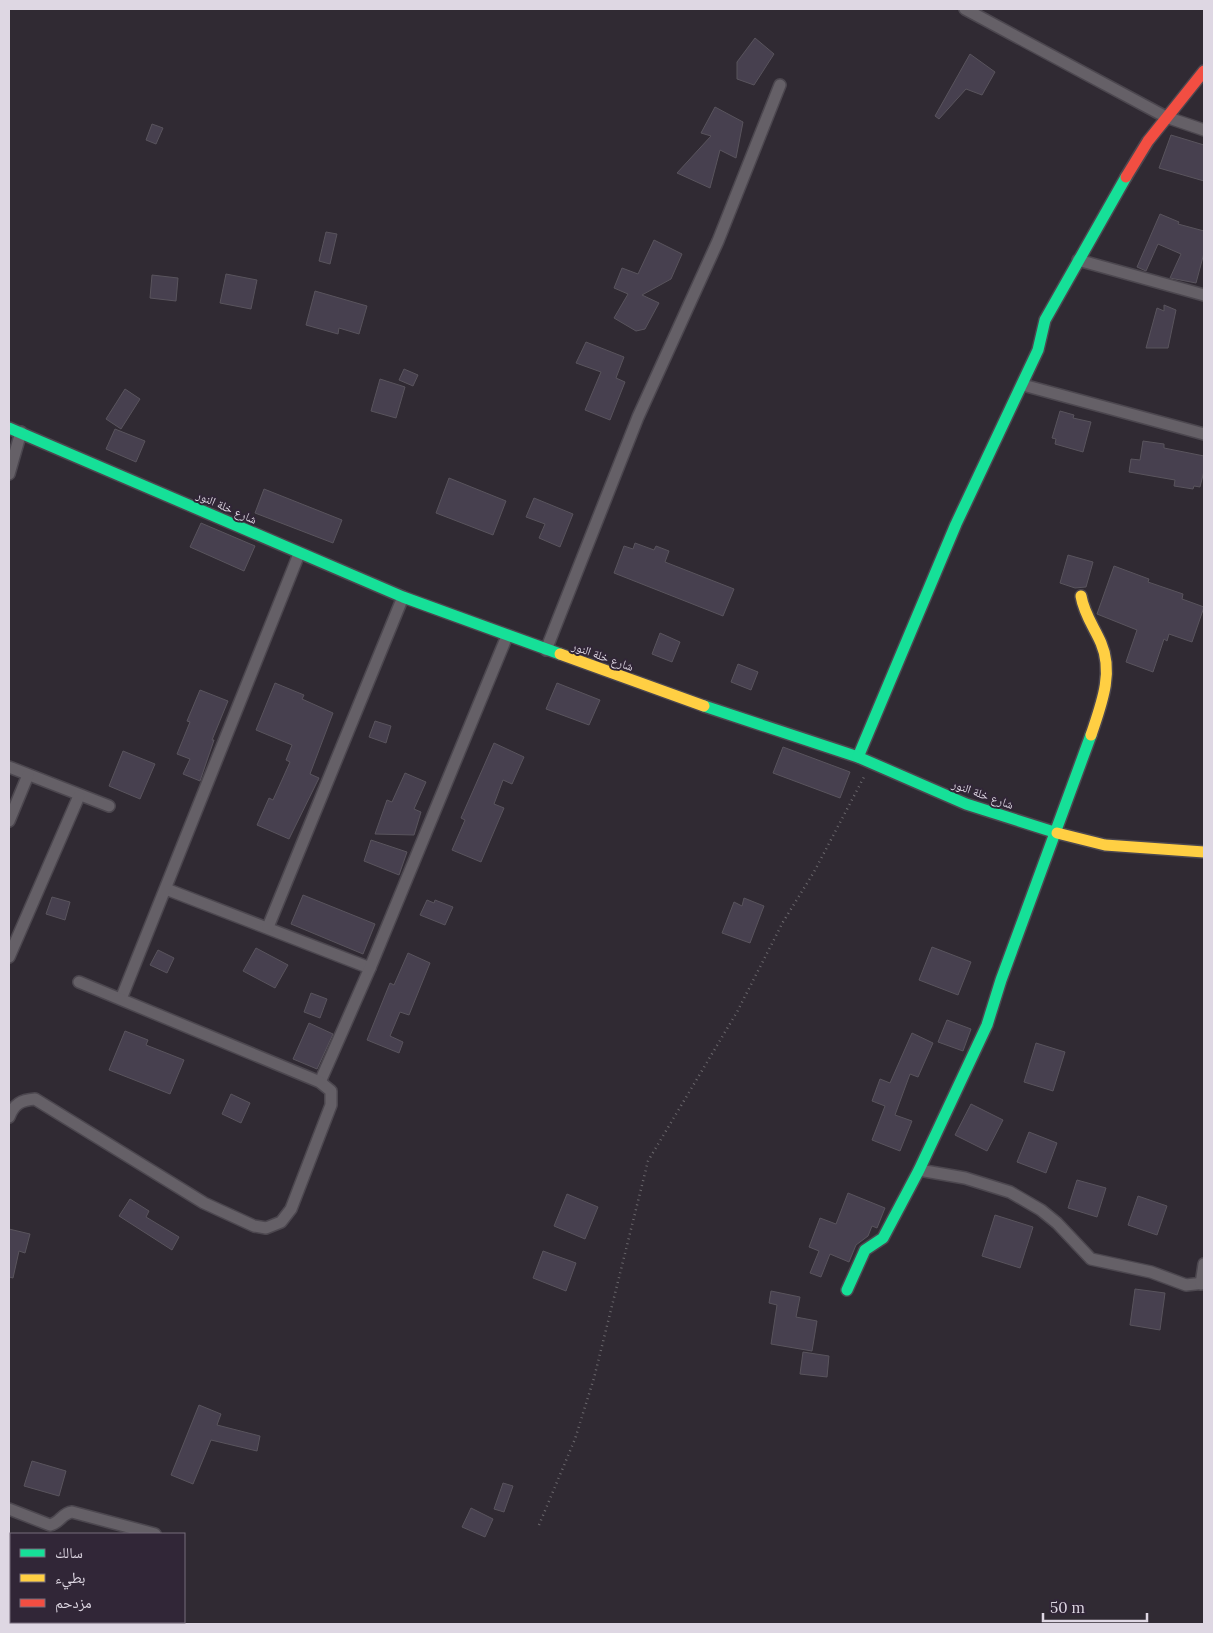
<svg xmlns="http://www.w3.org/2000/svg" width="1213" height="1633" viewBox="0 0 1213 1633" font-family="Lora,'Noto Naskh Arabic',serif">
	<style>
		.building { fill: #47404f; stroke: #59545d }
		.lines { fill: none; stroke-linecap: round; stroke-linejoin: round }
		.street-casing { stroke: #4c474f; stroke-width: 14 }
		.fast-casing { stroke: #4c474f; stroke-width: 14 }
		.slow-casing { stroke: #4c474f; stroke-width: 14 }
		.jam-casing { stroke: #4c474f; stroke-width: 14 }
		.path { stroke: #69666b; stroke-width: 2.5; stroke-dasharray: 1 4; stroke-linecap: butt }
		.street { stroke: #656067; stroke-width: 11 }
		.fast { stroke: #16e098; stroke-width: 11 }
		.slow { stroke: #ffcf43; stroke-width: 11 }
		.jam { stroke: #f24e42; stroke-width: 11 }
		.labels { text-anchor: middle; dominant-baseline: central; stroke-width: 4; stroke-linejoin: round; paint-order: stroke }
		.street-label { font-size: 12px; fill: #ded7e3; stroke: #312637 }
	</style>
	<rect width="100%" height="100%" fill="#302a33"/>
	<!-- building -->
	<g class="building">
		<polygon points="755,38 774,54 754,85 737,79 737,62"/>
		<polygon points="970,54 995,72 982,95 966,89 939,119 935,116"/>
		<polygon points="715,107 743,122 736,158 720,150 710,188 677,173 711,136 701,133"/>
		<polygon points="152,124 163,128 156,144 146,140"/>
		<polygon points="1171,135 1204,145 1204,181 1159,168"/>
		<polygon points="1160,214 1179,222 1178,224 1204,231 1204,253 1196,283 1170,278 1181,254 1158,244 1146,271 1137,267"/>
		<polygon points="326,232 337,234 330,264 319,261"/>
		<polygon points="654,240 682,254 671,279 642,295 659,303 645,329 636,331 614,318 628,294 614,288 622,268 638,274"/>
		<polygon points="226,274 257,280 251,309 220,303"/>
		<polygon points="152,275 178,278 176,301 150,298"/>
		<polygon points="315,291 367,306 359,334 339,328 338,334 306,325"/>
		<polygon points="1164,305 1176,310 1168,348 1146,348 1157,308 1164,311"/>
		<polygon points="586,342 624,357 616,378 625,382 610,420 585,410 601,372 576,363"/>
		<polygon points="404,369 418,375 413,386 399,380"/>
		<polygon points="380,379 405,387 396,418 371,411"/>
		<polygon points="125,389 140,399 121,429 106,419"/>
		<polygon points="1060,411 1074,415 1073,418 1091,422 1083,452 1055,444 1056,439 1052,438"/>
		<polygon points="115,429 145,441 136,462 106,449"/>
		<polygon points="1143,441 1164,444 1164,448 1204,456 1204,471 1200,487 1194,486 1193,489 1174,486 1175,480 1129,472 1131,459 1140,460"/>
		<polygon points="449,478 506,501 493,535 436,513"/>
		<polygon points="264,489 342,520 333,543 255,513"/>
		<polygon points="534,498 573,514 560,547 539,538 545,524 526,517"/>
		<polygon points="201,523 255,546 244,571 190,547"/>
		<polygon points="635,543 654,550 656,546 669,551 665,562 734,589 723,616 614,573 624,546 633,549"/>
		<polygon points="1068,555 1093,562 1086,587 1075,588 1060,583"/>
		<polygon points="1114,566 1149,579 1148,582 1183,594 1182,599 1204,607 1192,642 1169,634 1167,641 1164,639 1153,672 1126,662 1137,630 1097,614"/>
		<polygon points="660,633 680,642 672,662 652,654"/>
		<polygon points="738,664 758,672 751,690 731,682"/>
		<polygon points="275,683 304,695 302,699 333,713 310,774 319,778 289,839 257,825 269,798 273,800 290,762 286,760 292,745 256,730"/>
		<polygon points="557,683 600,700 589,725 546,709"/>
		<polygon points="200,690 228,701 212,740 214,740 200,781 183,774 190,759 177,754 190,722 187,721"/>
		<polygon points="375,721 391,726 386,743 369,737"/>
		<polygon points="494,743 524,757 512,784 503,780 494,804 504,808 481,862 452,850 465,820 461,818"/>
		<polygon points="783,747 850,772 840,798 773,773"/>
		<polygon points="123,751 155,764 140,799 109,786"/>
		<polygon points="405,773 426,782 414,809 421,812 414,835 375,834 387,800 392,802"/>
		<polygon points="371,840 407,852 399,875 364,861"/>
		<polygon points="303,895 375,924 363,954 291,924"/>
		<polygon points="52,897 70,902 65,920 46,914"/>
		<polygon points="744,898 764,906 750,943 722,933 734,902 742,906"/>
		<polygon points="427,900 434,903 435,900 453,907 445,925 420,915"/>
		<polygon points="932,947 971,962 958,995 919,980"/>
		<polygon points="256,948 288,965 275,988 243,971"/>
		<polygon points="158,950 174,958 167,973 150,965"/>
		<polygon points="408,953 430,963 409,1015 400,1012 390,1036 403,1042 399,1053 367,1040 390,983 394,985"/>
		<polygon points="311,993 327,999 320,1018 304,1012"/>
		<polygon points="947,1020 971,1029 963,1051 938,1042"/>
		<polygon points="309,1023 333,1034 317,1069 293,1059"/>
		<polygon points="125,1031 148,1040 146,1045 184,1060 170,1094 109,1070"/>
		<polygon points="912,1033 933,1043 918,1077 910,1074 895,1115 912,1121 900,1151 872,1140 885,1106 872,1101 880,1079 890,1083"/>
		<polygon points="1036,1043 1065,1052 1053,1091 1024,1082"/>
		<polygon points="231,1094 250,1103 241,1123 222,1114"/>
		<polygon points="971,1104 1003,1120 987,1151 955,1135"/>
		<polygon points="1029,1132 1057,1143 1046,1173 1017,1162"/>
		<polygon points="1077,1180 1106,1188 1097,1217 1068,1208"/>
		<polygon points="848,1193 885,1208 877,1228 872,1226 868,1236 856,1245 849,1262 830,1254 821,1277 810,1273 819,1251 809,1247 820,1218 836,1224"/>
		<polygon points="567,1194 598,1207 585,1239 554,1226"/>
		<polygon points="1138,1196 1167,1206 1157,1235 1128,1225"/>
		<polygon points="130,1199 149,1211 146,1217 179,1237 172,1250 119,1216"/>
		<polygon points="995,1215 1033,1227 1020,1268 982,1256"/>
		<polygon points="9,1229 30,1234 25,1253 19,1251 13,1278 9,1277"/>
		<polygon points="543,1251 576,1263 566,1291 533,1278"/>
		<polygon points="1135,1289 1165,1293 1160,1330 1130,1325"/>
		<polygon points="771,1291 800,1297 796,1317 817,1321 812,1351 771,1344 777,1305 769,1303"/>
		<polygon points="803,1352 829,1356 827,1377 800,1374"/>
		<polygon points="199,1405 221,1414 217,1425 260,1436 257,1451 211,1440 193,1484 171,1475"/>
		<polygon points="32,1461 66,1471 59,1496 24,1486"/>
		<polygon points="503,1483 513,1486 504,1512 494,1509"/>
		<polygon points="471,1508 493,1519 485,1537 462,1527"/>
	</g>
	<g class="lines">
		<!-- street casing -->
		<g class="street-casing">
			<g id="street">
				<polyline points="965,9 1166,117 1204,130"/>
				<polyline points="1078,260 1204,295"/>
				<polyline points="1023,385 1204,434"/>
				<polyline points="9,474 21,432"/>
				<polyline points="546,650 638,417 718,241 780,85"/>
				<polyline points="9,767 109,806"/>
				<polyline points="9,821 28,775"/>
				<polyline points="166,889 370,968"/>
				<polyline points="268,927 403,597"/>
				<polyline points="9,957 79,796"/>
				<polyline points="121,999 299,554"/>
				<polyline points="320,1082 370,968 507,636"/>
				<path d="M 9,1117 C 14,1104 21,1100 35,1099 L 204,1203 L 254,1226 L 266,1228 L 281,1222 L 291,1209 L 331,1105 L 331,1091 L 320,1082 L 79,982"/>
				<polyline points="919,1170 965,1178 1010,1192 1041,1210 1057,1223 1091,1259 1151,1272 1186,1285 1204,1283"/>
				<polyline points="1201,1284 1204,1264"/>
				<path d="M 9,1509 L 50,1525 C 60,1523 62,1513 72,1512 L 155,1534"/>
				<polyline points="167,1624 168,1622"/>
			</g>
		</g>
		<!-- fast casing -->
		<g class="fast-casing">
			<g id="fast">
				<polyline points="9,428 403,597 560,654"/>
				<polyline points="704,706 858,757 966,804 1057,833"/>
				<polyline points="858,757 956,524 1038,350 1045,320 1126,177"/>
				<polyline points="847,1290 865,1250 883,1238 919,1170 987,1025 1001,980 1091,735"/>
			</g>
		</g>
		<!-- slow casing -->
		<g class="slow-casing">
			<g id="slow">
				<path d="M 1081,596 C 1084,614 1094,627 1101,643 C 1114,673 1101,705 1091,735"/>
				<polyline points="560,654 704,706"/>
				<polyline points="1057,833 1105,845 1204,852"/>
			</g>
		</g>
		<!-- jam casing -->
		<g class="jam-casing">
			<polyline id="jam" points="1126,177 1148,141 1204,71"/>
		</g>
		<!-- path -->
		<polyline class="path" points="539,1525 575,1439 594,1378 648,1161 737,1012 783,922 814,872 865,775"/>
		<!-- street -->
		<use href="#street" class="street"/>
		<!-- fast -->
		<use href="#fast" class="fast"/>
		<!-- slow -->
		<use href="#slow" class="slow"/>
		<!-- jam -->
		<use href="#jam" class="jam"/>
	</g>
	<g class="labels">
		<!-- street labels -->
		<g class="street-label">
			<text transform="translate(227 507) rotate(24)">شارع خلة النور</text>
			<text transform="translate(603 656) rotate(20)">شارع خلة النور</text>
			<text transform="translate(983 794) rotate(20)">شارع خلة النور</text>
		</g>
	</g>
	<!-- border -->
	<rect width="1213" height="1633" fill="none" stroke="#ded7e3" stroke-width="20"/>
	<!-- legend -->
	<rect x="10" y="1533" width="175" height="90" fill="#312637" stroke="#766d7c"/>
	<rect x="20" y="1549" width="25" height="8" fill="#16e098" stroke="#766d7c"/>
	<text x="55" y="1558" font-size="15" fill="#ded7e3">سالك</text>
	<rect x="20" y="1574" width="25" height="8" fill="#ffcf43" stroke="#766d7c"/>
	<text x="55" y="1583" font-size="15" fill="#ded7e3">بطيء</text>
	<rect x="20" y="1599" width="25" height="8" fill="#f24e42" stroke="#766d7c"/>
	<text x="55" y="1608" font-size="15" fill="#ded7e3">مزدحم</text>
	<!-- scale -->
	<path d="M1043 1613v8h104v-8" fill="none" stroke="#ded7e3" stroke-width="2.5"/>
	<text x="1050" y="1613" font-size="15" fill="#ded7e3" stroke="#312637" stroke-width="4" paint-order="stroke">50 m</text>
</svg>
